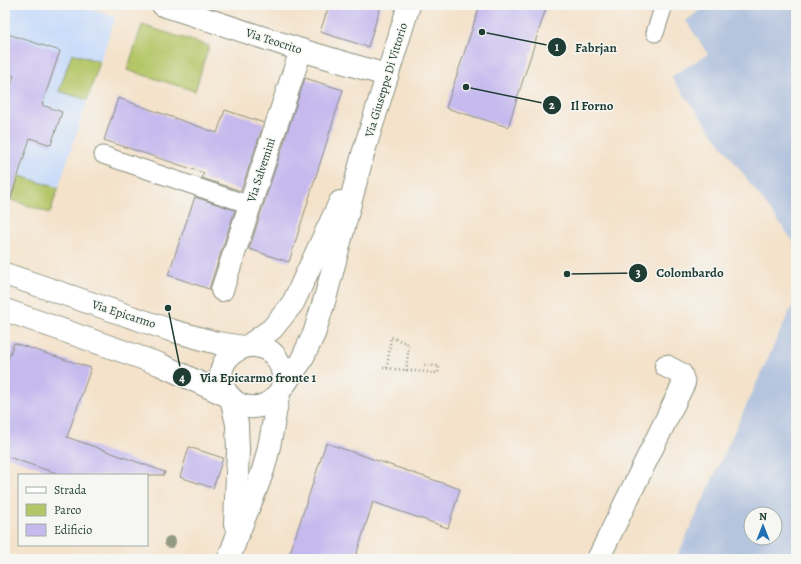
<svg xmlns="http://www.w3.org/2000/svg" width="801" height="564" viewBox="0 0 801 564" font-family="Alegreya,serif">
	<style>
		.built { fill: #c9dcf9 }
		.industrial { fill: #b6c5de; fill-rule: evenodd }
		.green { fill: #b5c668; stroke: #6a824e }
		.building { fill: #c5b9ee }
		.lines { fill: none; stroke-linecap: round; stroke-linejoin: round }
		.service-casing { stroke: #8a907f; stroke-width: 19 }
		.minor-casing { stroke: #8a907f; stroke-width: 24 }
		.secondary-casing { stroke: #8a907f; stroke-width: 24 }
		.primary-casing { stroke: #8a907f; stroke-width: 24 }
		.path { stroke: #8a907f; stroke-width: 2.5; stroke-dasharray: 1 3; stroke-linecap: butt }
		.service { stroke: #fff; stroke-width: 17 }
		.minor { stroke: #fff; stroke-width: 22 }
		.secondary { stroke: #fff; stroke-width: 22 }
		.primary { stroke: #fff; stroke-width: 22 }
		.tree { fill: #939a7f }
		.labels { text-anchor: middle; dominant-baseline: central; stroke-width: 3; stroke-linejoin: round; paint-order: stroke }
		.street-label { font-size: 12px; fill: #1f3d34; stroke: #f6f6f2 }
		.leader { fill: none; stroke: #1f3d34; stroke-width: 1.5 }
		.callout-dot { fill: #1f3d34; stroke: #f6f6f2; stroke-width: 1.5 }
		.mark-label { font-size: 12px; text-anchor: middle; font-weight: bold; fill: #fff }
		.callout-label { font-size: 13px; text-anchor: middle; font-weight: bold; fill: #1f3d34; stroke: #f6f6f2; stroke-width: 3; stroke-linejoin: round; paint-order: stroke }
	</style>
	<rect width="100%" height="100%" fill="#f6f6f2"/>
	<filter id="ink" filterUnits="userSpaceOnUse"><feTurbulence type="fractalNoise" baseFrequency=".025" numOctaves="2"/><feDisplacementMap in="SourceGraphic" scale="8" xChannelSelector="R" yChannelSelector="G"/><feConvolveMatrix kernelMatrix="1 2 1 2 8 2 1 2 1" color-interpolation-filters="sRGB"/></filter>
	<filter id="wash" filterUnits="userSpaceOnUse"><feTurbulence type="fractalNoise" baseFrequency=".012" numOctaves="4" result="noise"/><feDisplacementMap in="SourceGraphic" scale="16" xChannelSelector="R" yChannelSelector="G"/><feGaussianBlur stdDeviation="0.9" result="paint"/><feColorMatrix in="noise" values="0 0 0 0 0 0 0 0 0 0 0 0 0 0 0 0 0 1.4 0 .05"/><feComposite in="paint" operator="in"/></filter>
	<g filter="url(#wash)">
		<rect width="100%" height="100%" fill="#f4e2ca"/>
		<!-- built -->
		<polygon class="built" points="5,5 79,5 115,17 50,213 5,198"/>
		<!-- industrial -->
		<g class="industrial">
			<polygon points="706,5 796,5 796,245 671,77 708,54 686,21"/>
			<path d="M 796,297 L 796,559 L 676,559 ZM 751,514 L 775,514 L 775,538 L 751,538 Z"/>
		</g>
		<!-- green -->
		<g class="green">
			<polygon points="142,25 209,46 195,91 127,70"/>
			<polygon points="72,53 100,62 87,100 59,91"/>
			<polygon points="5,171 58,188 50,213 5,198"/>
		</g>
		<g id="blocks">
			<!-- building -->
			<g class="building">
				<polygon points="329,5 381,5 368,47 320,32"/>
				<polygon points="480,5 547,5 508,127 446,108"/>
				<polygon points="5,33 60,51 42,105 62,112 51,145 30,138 10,201 5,200 5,103 14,76 5,73"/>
				<polygon points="305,78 343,90 289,262 249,249"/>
				<polygon points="118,98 217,133 225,110 264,123 241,191 202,178 204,173 104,140"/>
				<polygon points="195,197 235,210 209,289 168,275"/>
				<polygon points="14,343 91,368 67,437 165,472 164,475 62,475 5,456 5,368"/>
				<polygon points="326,443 460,489 448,528 373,502 355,559 288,559"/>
				<polygon points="189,447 223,458 213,488 180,477"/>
			</g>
		</g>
	</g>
	<g filter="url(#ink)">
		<use href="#blocks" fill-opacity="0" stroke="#8a907f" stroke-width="1"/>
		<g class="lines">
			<!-- service casing -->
			<g class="service-casing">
				<g id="service">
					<polyline points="655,33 664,5"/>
					<polyline points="103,155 250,205"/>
				</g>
			</g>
			<!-- minor casing -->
			<g class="minor-casing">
				<g id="minor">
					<polyline points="163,5 301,50 386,75"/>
					<polyline points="222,290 301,50"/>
					<polyline points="598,559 684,383 681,374 666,366"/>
				</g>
			</g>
			<!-- secondary casing -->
			<g class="secondary-casing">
				<g id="secondary">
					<polyline points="5,274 170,330 217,343 244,347"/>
					<polyline points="5,310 159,364 228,396"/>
				</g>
			</g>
			<!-- primary casing -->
			<g class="primary-casing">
				<g id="primary">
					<polyline points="248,346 272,329 293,303 340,202"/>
					<path d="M 282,387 C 286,369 277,349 256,346 C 248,345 240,348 233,353 C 201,377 240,428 275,398 L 301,361 L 314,334 L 326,295 L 363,154 L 409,5"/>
					<polyline points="231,398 237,424 238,450 235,524"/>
					<path d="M 229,559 C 238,530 252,502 262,473 C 271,447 273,420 279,393"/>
				</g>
			</g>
			<!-- path -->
			<g class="path">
				<polyline points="383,368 438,373 439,366 424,365"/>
				<polyline points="387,368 391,337 409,344 406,371"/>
			</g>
			<!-- service -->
			<use href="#service" class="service"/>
			<!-- minor -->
			<use href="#minor" class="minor"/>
			<!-- secondary -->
			<use href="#secondary" class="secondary"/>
			<!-- primary -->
			<use href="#primary" class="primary"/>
		</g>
		<!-- trees -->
		<circle class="tree" cx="170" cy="542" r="6"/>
	</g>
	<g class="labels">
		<!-- street labels -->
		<g class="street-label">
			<text transform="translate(274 41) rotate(18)">Via Teocrito</text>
			<text transform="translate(386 80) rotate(-73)">Via Giuseppe Di Vittorio</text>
			<text transform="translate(261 170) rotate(-72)">Via Salvemini</text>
			<text transform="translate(124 314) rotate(18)">Via Epicarmo</text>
		</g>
	</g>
	<!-- callouts -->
	<path class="leader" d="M482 32L557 47M466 87L552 105M567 274L638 273M168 308L182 377"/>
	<g class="callout-dot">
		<circle cx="482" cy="32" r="4"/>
		<circle cx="466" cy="87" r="4"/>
		<circle cx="567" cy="274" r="4"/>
		<circle cx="168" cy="308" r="4"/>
		<circle cx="557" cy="47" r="10"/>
		<circle cx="552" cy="105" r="10"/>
		<circle cx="638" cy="273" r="10"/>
		<circle cx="182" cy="377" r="10"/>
	</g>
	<g class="mark-label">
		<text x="557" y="51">1</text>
		<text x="552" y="109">2</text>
		<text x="638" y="277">3</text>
		<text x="182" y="382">4</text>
	</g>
	<g class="callout-label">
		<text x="596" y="52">Fabrjan</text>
		<text x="592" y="110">Il Forno</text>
		<text x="690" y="277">Colombardo</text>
		<text x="258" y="382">Via Epicarmo fronte 1</text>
	</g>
	<!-- margin -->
	<rect width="801" height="564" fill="none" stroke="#f6f6f2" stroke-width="20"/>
	<!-- legend -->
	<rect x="18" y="474" width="130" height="72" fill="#f6f6f2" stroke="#a0aca6"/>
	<rect x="26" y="487" width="20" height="6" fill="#ffffff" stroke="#a0aca6"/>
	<text x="54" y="494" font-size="12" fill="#1f3d34">Strada</text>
	<rect x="26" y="504" width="20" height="12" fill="#b5c668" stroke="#a0aca6"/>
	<text x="54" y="514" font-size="12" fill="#1f3d34">Parco</text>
	<rect x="26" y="524" width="20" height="12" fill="#c5b9ee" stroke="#a0aca6"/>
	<text x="54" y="534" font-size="12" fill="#1f3d34">Edificio</text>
	<!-- north arrow -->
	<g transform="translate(763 526)"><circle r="19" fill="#f6f6f2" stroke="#a0aca6"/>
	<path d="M0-3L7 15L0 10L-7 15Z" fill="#1f6fb2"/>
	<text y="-6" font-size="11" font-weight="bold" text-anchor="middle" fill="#1f3d34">N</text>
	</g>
</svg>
